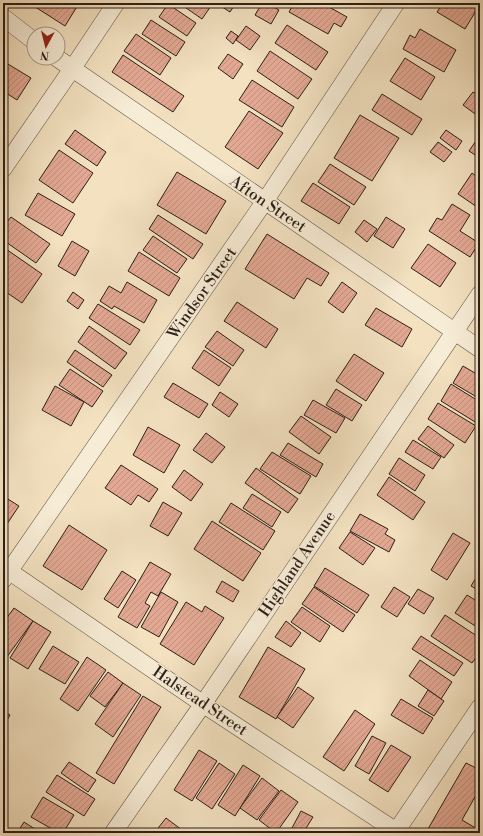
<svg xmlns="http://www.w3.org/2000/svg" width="483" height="836" viewBox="0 0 483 836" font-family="'Libre Bodoni',serif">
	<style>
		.building { fill: url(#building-hatch); stroke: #2c1f17 }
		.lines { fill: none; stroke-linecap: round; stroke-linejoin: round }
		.minor-casing { stroke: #5e5041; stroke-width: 18 }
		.minor { stroke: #f7ecd6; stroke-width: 17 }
		.labels { text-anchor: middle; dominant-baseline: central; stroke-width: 3; stroke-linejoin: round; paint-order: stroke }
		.street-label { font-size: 16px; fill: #2c1f17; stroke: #f7ecd6 }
	</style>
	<defs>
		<pattern id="building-hatch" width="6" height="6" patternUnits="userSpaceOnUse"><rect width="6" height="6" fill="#e3a893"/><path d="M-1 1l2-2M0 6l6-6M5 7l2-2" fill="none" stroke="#c3907e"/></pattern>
	</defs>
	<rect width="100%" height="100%" fill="#f3e1c0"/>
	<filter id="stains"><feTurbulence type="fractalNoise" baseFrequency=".005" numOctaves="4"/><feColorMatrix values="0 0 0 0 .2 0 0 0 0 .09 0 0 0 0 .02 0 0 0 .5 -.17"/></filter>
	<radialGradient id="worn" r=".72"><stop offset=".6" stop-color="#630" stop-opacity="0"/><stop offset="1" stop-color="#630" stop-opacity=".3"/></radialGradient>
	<!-- building -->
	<g class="building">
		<polygon points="29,3 74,3 78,5 65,26"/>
		<polygon points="179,3 213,3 202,19"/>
		<polygon points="216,3 236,3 230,12"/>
		<polygon points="262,3 266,3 279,10 271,24 255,15"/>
		<polygon points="294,3 298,3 306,8 309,3 322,3 347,17 341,27 334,23 328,34 289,12"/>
		<polygon points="443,3 468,3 477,9 465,29 437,12"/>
		<polygon points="168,4 196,23 187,36 159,17"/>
		<polygon points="151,20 185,42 176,56 142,34"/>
		<polygon points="287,25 328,52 316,70 275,43"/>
		<polygon points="246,26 260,36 250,50 236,40"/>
		<polygon points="420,29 456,50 444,72 403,49 410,35 415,38"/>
		<polygon points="231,31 238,36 233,44 226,38"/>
		<polygon points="136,34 171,58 160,75 124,51"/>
		<polygon points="270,51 312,79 298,99 257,71"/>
		<polygon points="228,54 243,64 233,79 218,68"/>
		<polygon points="123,55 184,96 173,112 112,72"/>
		<polygon points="405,58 435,77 421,100 390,81"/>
		<polygon points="3,61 31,78 17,100 3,91"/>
		<polygon points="252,80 294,107 282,127 239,100"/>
		<polygon points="473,92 480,97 480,114 478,116 463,105"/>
		<polygon points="382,94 422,119 412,135 372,110"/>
		<polygon points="249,111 283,133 258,169 225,147"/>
		<polygon points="360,115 399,138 372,181 334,158"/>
		<polygon points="75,130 106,152 97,166 65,144"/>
		<polygon points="446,130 462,141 456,150 440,138"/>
		<polygon points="480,135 480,158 469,151"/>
		<polygon points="438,142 452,152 444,162 430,152"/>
		<polygon points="59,150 93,173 73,203 39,180"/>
		<polygon points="330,164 366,187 354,205 318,182"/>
		<polygon points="177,172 226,201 206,234 157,205"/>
		<polygon points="472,173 480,179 480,209 458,194"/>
		<polygon points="313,183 350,207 339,224 301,201"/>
		<polygon points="38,193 75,214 62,236 25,215"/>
		<polygon points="452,204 470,215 460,231 479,243 470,257 429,231 437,218 442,220"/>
		<polygon points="158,215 203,244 193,259 149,229"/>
		<polygon points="11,217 50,244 36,263 3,240 3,227"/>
		<polygon points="386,217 405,229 393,248 374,236"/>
		<polygon points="364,220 377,229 367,242 355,232"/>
		<polygon points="267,234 329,273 321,286 307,278 294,299 245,269"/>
		<polygon points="153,236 187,259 177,273 143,250"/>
		<polygon points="72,241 89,251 75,276 58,266"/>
		<polygon points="428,244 456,263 440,287 411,268"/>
		<polygon points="3,247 42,274 22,303 3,290"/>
		<polygon points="139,252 180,278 169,296 128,271"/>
		<polygon points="127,282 157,300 144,323 114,306 112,309 100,301 109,286 121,293"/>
		<polygon points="342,282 357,293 343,313 328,302"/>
		<polygon points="73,292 84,300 78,309 67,301"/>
		<polygon points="237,302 278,329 266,348 224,321"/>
		<polygon points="98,304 140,330 130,345 89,318"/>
		<polygon points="376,308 412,329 402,347 365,325"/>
		<polygon points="89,326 127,353 115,369 78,342"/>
		<polygon points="217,331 244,350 233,366 205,347"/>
		<polygon points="75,350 112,375 103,387 67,362"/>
		<polygon points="204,350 231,368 219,386 192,368"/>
		<polygon points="354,354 384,373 366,401 336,381"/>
		<polygon points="463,366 480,376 480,399 453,383"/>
		<polygon points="70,369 103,391 92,407 59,385"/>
		<polygon points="173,383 208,404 199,418 164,397"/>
		<polygon points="451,384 480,402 480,425 441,401"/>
		<polygon points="55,386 84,402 71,426 42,410"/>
		<polygon points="336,389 362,405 352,421 326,405"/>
		<polygon points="220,392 238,404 229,417 212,405"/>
		<polygon points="313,400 345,418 336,433 304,415"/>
		<polygon points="438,403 476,426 465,443 428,419"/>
		<polygon points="301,416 331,437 319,454 289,432"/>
		<polygon points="428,426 454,445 444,458 418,439"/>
		<polygon points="148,427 180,445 164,473 133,455"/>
		<polygon points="206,433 225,447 212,463 193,450"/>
		<polygon points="413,440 441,457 433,469 405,452"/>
		<polygon points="288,443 323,464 316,477 280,455"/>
		<polygon points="272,452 311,476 300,494 260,469"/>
		<polygon points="399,458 425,475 415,491 389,474"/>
		<polygon points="121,465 158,489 149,502 138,495 131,505 105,488"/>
		<polygon points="256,468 298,499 288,513 245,483"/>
		<polygon points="184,470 203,484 191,501 172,487"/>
		<polygon points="389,477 425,502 413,520 377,495"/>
		<polygon points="252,494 281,512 272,527 243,508"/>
		<polygon points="3,496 19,506 5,527 3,526"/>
		<polygon points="163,502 182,513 168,536 150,526"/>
		<polygon points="231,503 275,531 263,550 219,522"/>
		<polygon points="360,514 388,529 385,534 395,540 389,552 350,531"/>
		<polygon points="212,521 261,553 243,581 194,549"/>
		<polygon points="69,525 107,550 82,590 43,566"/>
		<polygon points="350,532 375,548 363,565 339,548"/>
		<polygon points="453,533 470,543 447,580 431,570"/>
		<polygon points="150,562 171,574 158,596 151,592 145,603 150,606 137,628 118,617"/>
		<polygon points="325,568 369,595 357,613 314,586"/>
		<polygon points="122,571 136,580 118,608 104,599"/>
		<polygon points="480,571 480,591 471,586"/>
		<polygon points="222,581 239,591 233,602 216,592"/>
		<polygon points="314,587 355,615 343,632 302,604"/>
		<polygon points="394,587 410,597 397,617 381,607"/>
		<polygon points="418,589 434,598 424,614 408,604"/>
		<polygon points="161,592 178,602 159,637 141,627"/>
		<polygon points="467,595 480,603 480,629 455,613"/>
		<polygon points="186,602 202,612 205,606 224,618 194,665 160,644"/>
		<polygon points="302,607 330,626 320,642 291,622"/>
		<polygon points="14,608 33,621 4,661 3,660 3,623"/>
		<polygon points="445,615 480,638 480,652 472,663 431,636"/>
		<polygon points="33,621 51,632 28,669 10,658"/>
		<polygon points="286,621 301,633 291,647 275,637"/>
		<polygon points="421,636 463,663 454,676 412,649"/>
		<polygon points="53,646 79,662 65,684 39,669"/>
		<polygon points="268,647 305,669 276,719 239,697"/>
		<polygon points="87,657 106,670 78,711 60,699"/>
		<polygon points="420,660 452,682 441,699 409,676"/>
		<polygon points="108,672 123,683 105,707 90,696"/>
		<polygon points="123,683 141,695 113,737 95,724"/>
		<polygon points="298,687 314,698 293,728 277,717"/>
		<polygon points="428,690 444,701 434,716 418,706"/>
		<polygon points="143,696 161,707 114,784 96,773"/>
		<polygon points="401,699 433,718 423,734 391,715"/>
		<polygon points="355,710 375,724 344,771 323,757"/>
		<polygon points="3,711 10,715 3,727"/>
		<polygon points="372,736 386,743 369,774 355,766"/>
		<polygon points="391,745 411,757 388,792 369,780"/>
		<polygon points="199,750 217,761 192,801 174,790"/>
		<polygon points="69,762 96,780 88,792 61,773"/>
		<polygon points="219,763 235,774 212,809 196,798"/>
		<polygon points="466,763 480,770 480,788 462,820 479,830 477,833 435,833 428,829"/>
		<polygon points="243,765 260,776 235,816 218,805"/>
		<polygon points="57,775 95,799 84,816 46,792"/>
		<polygon points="262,778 279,791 257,820 240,808"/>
		<polygon points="281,790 298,802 276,833 259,820"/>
		<polygon points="43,797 74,815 63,833 59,833 31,817"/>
		<polygon points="301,811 313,817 303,833 292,828"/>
		<polygon points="166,818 186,833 155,832"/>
		<polygon points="24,822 41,833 17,833"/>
	</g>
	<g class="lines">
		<!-- minor casing -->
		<g class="minor-casing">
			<g id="minor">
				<polyline points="3,17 34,41"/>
				<polyline points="57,58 480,349"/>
				<polyline points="3,169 72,69 116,3"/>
				<polyline points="3,567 203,704 399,833"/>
				<polyline points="3,580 265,201 396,3"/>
				<polyline points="113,833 203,704 480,294"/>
				<polyline points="395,833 480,707"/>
			</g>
		</g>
		<!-- minor -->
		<use href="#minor" class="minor"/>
	</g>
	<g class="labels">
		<!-- street labels -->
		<g class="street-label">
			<text transform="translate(268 204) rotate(34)">Afton Street</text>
			<text transform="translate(202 293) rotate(-55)">Windsor Street</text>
			<text transform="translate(297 564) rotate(-56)">Highland Avenue</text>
			<text transform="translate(200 701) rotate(34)">Halstead Street</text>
		</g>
	</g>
	<!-- margin -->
	<rect width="483" height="836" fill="none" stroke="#f3e1c0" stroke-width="16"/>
	<rect x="4" y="4" width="475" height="828" fill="none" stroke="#2c1f17" stroke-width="2"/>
	<rect x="8" y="8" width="467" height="820" fill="none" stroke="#2c1f17"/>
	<!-- north arrow -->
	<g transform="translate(46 46) rotate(187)"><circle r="19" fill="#f7ecd6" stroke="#a69a8a"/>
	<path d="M0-3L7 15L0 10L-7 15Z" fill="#8f2418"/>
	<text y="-6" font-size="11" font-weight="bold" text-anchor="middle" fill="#2c1f17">N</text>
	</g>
	<rect width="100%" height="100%" filter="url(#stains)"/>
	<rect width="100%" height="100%" fill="url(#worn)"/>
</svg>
